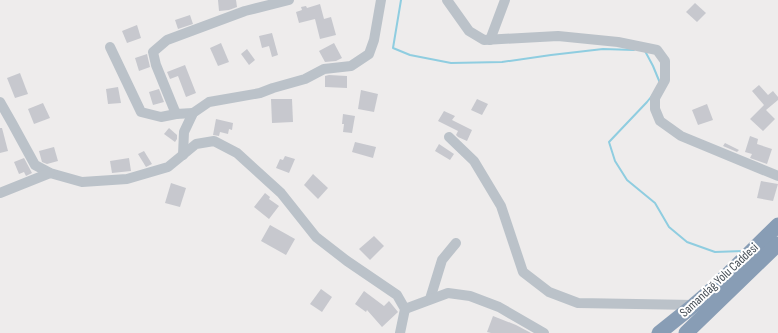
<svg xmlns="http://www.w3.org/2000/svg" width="778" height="333" viewBox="0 0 778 333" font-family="'Sofia Sans Condensed',sans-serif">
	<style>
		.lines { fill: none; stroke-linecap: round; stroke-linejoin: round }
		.stream { stroke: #8fcde0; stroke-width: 2 }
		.building { fill: #c7c8ce }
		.minor { stroke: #bbc2c9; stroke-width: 10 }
		.highway { stroke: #889db5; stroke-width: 15 }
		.labels { text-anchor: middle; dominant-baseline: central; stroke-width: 4; stroke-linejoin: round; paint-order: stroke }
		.street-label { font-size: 13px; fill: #464e56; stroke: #fff }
	</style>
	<rect width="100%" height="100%" fill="#eeecec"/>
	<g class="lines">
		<!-- stream -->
		<g class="stream">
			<polyline points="401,0 393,48 410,55 451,63 502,62 551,55 603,49 634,50"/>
			<polyline points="645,51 653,66 660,83"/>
			<polyline points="651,97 647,102 609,142 615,161 627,180 655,203 669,227 687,242 715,252 743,251"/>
		</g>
	</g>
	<!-- building -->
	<g class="building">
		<polygon points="218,0 236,0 237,7 229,10 219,11"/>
		<polygon points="695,3 706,13 697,22 686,12"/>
		<polygon points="320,4 324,19 331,17 336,35 320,39 315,19 299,23 296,12 302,10 301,7 306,6 307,8"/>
		<polygon points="190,15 193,24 178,29 175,20"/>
		<polygon points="137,25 141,38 127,43 122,31"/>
		<polygon points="272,33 278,55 272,57 269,46 262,48 259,36"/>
		<polygon points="221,43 229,62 218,66 210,48"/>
		<polygon points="334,43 342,58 336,61 325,62 319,51"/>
		<polygon points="247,49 255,60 249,65 241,54"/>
		<polygon points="147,54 150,67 139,71 135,58"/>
		<polygon points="185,65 196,93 186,97 178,76 170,79 167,72"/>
		<polygon points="20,73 28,94 15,98 7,78"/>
		<polygon points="329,75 347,76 347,88 325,87 325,76"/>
		<polygon points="759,85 768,95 773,91 778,97 778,100 766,110 775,119 763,131 750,119 764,105 752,91"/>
		<polygon points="118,87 121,103 108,104 106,89"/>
		<polygon points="159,89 164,102 153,105 149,92"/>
		<polygon points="361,90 378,94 374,112 358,109"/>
		<polygon points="271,99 292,99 293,122 272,123"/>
		<polygon points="477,99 488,104 482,115 471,110"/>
		<polygon points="43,103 50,118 34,124 28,109"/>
		<polygon points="707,104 713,120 698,125 692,110"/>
		<polygon points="444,111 455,116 452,120 472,130 467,141 458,137 456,135 458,131 438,121"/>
		<polygon points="343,114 355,116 352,133 343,132 344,124 342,124"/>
		<polygon points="216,119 233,123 232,130 229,129 228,134 220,132 219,136 213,135"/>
		<polygon points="0,128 2,128 8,151 0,153"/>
		<polygon points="169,128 177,135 177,139 175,142 164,134"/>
		<polygon points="750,136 758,139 757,144 772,149 767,164 750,158 752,154 745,152"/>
		<polygon points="355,142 376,147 373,158 352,152"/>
		<polygon points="725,143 739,150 737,152 723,146"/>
		<polygon points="439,144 454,154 450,160 435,151"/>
		<polygon points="54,147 58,161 47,164 42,162 39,151"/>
		<polygon points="144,151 152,164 146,167 138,154"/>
		<polygon points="285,156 295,159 289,173 276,168 280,159 283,160"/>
		<polygon points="24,158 32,173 26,176 24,172 19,174 14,162"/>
		<polygon points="129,158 131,171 112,173 110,161"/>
		<polygon points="313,174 328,188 318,199 304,185"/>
		<polygon points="761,181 778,184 773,201 757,198"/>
		<polygon points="171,183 186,188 180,207 165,203"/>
		<polygon points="265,193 270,197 269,199 279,206 269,219 254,207"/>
		<polygon points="270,225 295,239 286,255 261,241"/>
		<polygon points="374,236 384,246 370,260 359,249"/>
		<polygon points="321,289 332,297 322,312 310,304"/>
		<polygon points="364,291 384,306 389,301 398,312 382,327 367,310 366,312 355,304"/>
		<polygon points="493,316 516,325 531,333 491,333 487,332"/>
	</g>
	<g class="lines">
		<!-- minor -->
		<g class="minor">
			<polyline points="447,0 469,31 484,40 558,36 618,42 657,50 665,61 665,80 655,98 655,109 660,121 681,136 778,176"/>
			<polyline points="490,40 505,0"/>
			<polyline points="110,47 141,112 161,117 176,114"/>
			<polyline points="0,102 12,123 35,165 50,173 82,182 127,179 168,167 196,144 214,141 237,153 281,193 316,237 347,261 397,295 405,309 400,333"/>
			<polyline points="193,113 176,114 156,65 153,52 167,40 245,11 289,0"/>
			<polyline points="449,137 474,161 501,206 523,272 549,292 578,303 694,305"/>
			<polyline points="183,155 184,132 193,113 209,102 260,93 273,88 305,79 324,69 351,66 369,54 374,40 381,0"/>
			<polyline points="0,193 50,173"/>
			<polyline points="430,299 442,260 456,243"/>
			<polyline points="405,309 448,293 470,296 499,307 544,333"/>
		</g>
		<!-- highway -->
		<g class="highway">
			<polyline points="659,333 694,305 715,287 778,225"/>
			<polyline points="686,333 778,244"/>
		</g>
	</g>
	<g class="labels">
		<!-- street labels -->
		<g class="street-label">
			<text transform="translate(719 280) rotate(-43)">Samandağ Yolu Caddesi</text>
		</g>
	</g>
</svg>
